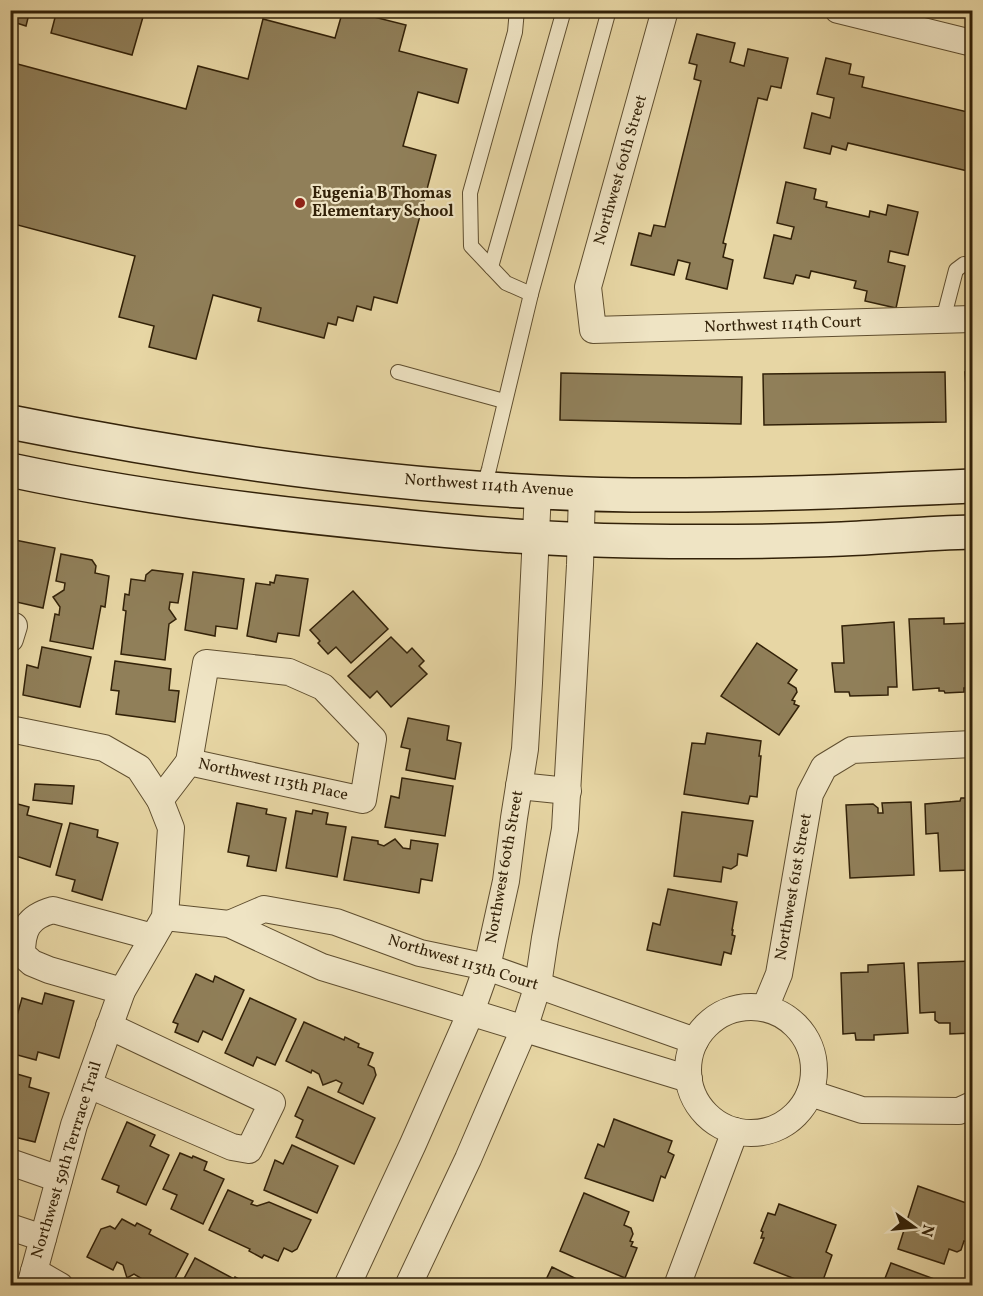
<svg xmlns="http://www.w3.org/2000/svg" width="983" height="1296" viewBox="0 0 983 1296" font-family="Vollkorn,serif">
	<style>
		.building { fill: #907f59; stroke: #322108; stroke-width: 1.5 }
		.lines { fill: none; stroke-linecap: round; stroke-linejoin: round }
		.lane-casing { stroke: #5f4e2f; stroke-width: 16 }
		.street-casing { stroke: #5f4e2f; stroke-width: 28 }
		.secondary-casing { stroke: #322108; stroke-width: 36 }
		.lane { stroke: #efe4c4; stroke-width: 14 }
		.street { stroke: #efe4c4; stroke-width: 26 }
		.secondary { stroke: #efe4c4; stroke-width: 33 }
		.poi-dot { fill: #8f2418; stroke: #efe4c4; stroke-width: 2 }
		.labels { text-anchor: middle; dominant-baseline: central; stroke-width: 4.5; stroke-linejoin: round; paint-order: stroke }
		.street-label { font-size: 16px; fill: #322108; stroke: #efe4c4 }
		.poi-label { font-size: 16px; font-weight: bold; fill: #322108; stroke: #efe4c4; text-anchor: start }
	</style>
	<rect width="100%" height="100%" fill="#e7d6a4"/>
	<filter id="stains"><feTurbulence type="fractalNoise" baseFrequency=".00333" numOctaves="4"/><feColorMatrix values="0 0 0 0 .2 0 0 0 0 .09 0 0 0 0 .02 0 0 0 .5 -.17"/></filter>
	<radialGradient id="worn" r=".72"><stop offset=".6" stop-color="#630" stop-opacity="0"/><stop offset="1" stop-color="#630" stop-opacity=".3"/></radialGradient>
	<!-- building -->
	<g class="building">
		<polygon points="10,10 30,10 26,26 10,21"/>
		<polygon points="57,10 145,10 132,55 51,33"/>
		<polygon points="343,10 368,10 366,15 406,25 399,51 467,69 458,103 418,92 403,146 436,155 397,303 374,297 371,310 357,306 353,321 338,317 336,325 328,323 324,338 258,321 261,308 213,295 196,359 149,347 154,326 119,317 135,256 10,223 10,62 186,109 198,66 248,79 263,19 335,38"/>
		<polygon points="697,34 735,43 730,62 744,66 748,49 788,58 781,88 771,86 767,100 758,98 723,243 726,244 723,257 733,260 727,289 686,279 690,263 678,260 674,275 631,265 639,233 651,236 654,225 665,227 701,81 694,79 697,65 689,63"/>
		<polygon points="826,58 851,64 849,74 864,77 862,87 972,113 972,179 970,179 972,172 848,143 846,150 832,146 830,154 804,148 812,113 830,118 834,98 817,94"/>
		<polygon points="786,182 816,189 814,199 827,202 826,207 869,217 870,211 886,215 888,205 918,212 908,255 890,251 888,262 905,266 896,308 865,301 867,291 854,288 856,281 811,271 809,278 796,275 793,284 764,278 774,235 791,239 794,227 777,223"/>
		<polygon points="972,371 972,414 968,415 965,372"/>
		<polygon points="945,372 946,422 764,425 763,374"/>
		<polygon points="561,373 742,377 741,424 560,420"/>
		<polygon points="10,539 55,548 43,608 12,601 14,592 10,591"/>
		<polygon points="61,554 92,560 96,566 95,573 109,576 105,607 101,606 93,649 50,641 55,614 59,615 60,607 53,597 64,590 65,583 56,581"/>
		<polygon points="152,570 183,574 178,603 170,602 169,609 176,619 169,624 165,660 121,654 126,611 123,610 125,594 129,595 131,579 145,581 146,575"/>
		<polygon points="193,572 244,579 237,629 216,626 215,636 185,630"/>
		<polygon points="276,575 308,579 299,636 278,633 276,642 247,636 256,583 270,585 270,582 274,583"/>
		<polygon points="353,591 388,629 351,663 336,647 328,654 318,643 320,641 310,630"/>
		<polygon points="944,618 944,624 972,623 972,688 964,688 964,692 945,693 944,691 939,691 939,688 913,690 909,619"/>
		<polygon points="894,622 897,687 888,687 888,695 850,696 849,692 835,692 832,663 844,663 842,626"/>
		<polygon points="391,637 407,653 412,648 424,661 419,666 427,674 391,707 377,691 370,698 348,676"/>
		<polygon points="757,643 797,670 788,683 796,688 797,692 792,700 795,701 794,704 799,706 779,735 721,696"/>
		<polygon points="42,647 91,657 80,707 23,695 27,665 38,668"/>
		<polygon points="115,661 171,669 169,690 179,691 175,722 116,714 119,691 111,690"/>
		<polygon points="408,718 449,726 447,740 461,743 455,779 406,770 410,749 401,747"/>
		<polygon points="707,733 761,741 759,756 761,756 757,797 750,796 748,804 684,794 692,743 705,744"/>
		<polygon points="402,778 453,786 445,836 385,827 391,796 399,798"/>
		<polygon points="35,784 74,786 72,804 33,800"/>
		<polygon points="961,798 972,798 972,870 940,871 938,833 926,834 925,804 960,801"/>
		<polygon points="10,802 29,807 27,815 62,824 50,867 16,856 10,859"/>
		<polygon points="911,802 914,875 850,878 846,805 873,804 878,808 878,813 883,813 882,803"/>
		<polygon points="237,803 267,809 266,814 286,818 276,871 247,866 249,856 228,852"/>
		<polygon points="313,810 328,813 326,824 346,827 337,877 286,868 296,811 312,814"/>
		<polygon points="682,812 753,821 747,856 738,854 737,865 731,869 723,867 721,882 674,876"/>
		<polygon points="70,823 98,830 97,837 118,843 102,900 72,891 75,880 56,875"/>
		<polygon points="352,837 378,841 378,844 384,846 395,839 403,848 410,849 411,840 438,844 432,881 421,879 419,893 344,880"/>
		<polygon points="10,872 17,874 10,898"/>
		<polygon points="668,889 737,902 732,930 733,930 732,935 735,936 731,954 724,952 721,965 647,950 653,923 660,925"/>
		<polygon points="972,961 972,1033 950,1034 950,1023 939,1023 935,1020 935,1012 920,1013 918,963"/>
		<polygon points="904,963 908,1033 874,1035 874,1040 856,1040 855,1033 843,1034 841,973 868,972 868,965"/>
		<polygon points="196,974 213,982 215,976 244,990 222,1040 203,1031 198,1042 175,1032 178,1024 173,1022"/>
		<polygon points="45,993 74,1001 59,1058 38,1052 36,1060 10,1053 10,1040 22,998 42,1004"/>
		<polygon points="250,998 296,1019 275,1065 257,1057 253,1066 225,1053"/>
		<polygon points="304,1022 344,1040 345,1037 359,1044 358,1047 373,1053 368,1065 374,1068 376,1075 363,1104 338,1092 342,1083 336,1080 323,1085 319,1074 312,1070 311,1073 286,1061"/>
		<polygon points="10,1072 31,1078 29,1087 49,1093 35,1142 10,1136 12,1128 10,1127"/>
		<polygon points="308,1087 375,1118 354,1164 296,1137 303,1120 295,1116"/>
		<polygon points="614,1119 672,1141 668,1152 674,1155 665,1178 661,1176 653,1201 585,1178 598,1144 604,1147"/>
		<polygon points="127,1122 155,1135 150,1146 169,1155 146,1205 117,1192 119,1186 102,1179"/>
		<polygon points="292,1145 338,1166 317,1213 264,1190 275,1160 283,1164"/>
		<polygon points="180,1153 192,1158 193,1156 207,1162 204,1170 224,1179 203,1224 171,1209 177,1195 163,1189"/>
		<polygon points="918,1186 972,1205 972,1241 968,1239 968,1242 964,1241 961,1250 957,1252 949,1249 944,1264 898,1249"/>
		<polygon points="228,1190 253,1201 251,1204 257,1206 269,1202 311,1220 297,1249 292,1252 284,1248 278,1261 264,1255 262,1258 249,1251 250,1249 209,1230"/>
		<polygon points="584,1193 629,1212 624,1225 631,1228 633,1234 630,1241 633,1242 631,1246 637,1248 625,1278 560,1251"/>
		<polygon points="779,1204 836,1225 826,1252 832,1255 821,1286 813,1286 754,1263 764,1238 761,1238 763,1232 761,1231 768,1213 775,1215"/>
		<polygon points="122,1219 135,1226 137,1223 151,1230 149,1234 188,1254 171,1286 154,1286 134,1274 127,1278 123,1265 117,1262 113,1270 87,1257 101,1229 110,1226 115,1229"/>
		<polygon points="195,1258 234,1279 235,1277 249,1284 248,1286 180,1286"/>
		<polygon points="891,1263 953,1286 882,1286"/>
		<polygon points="552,1267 591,1286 543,1286"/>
	</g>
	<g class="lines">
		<!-- lane casing -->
		<g class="lane-casing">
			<g id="lane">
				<polyline points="517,10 515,32 470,193 471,246 506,283 531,294"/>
				<polyline points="491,267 564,10"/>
				<polyline points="943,320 956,270 964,264 972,264"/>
				<polyline points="398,372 504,401"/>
				<polyline points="483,488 489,469 531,294 609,10"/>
			</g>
		</g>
		<!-- street casing -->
		<g class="street-casing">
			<g id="street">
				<polyline points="665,10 588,287 593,330 972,319"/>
				<polyline points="838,10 972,43"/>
				<polyline points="10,626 14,626 10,639"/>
				<polygon points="206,663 289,672 323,687 373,739 363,800 189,762"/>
				<polyline points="10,729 104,748 139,768 160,800 171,828 165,917 122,991 74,1125 30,1286"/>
				<polyline points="519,786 568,791"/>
				<polyline points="160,800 189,762"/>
				<polyline points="165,917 229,924 322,967 689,1079"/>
				<polyline points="229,924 264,909 336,922 420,953 487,967 695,1041"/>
				<path d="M 122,991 L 49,970 L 32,963 L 22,954 C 22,929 28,917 53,910 L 153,937"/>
				<circle cx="751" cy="1070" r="63"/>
				<polyline points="765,1008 779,974 810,794 824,767 852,750 972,744"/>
				<polyline points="89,1085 232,1147 249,1150 272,1103 109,1026"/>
				<polyline points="810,1093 862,1110 959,1111 972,1105"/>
				<polyline points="10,1162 59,1179"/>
				<polyline points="10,1227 43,1238"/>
				<polyline points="34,1271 60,1286"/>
				<polyline points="347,1286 413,1144 471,1012 487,967 506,881 514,818 525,749 529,683 538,491"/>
				<polyline points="408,1286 468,1159 524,1029 538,985 545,938 565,829 580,565 582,492"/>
				<polyline points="677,1286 735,1131"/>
			</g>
		</g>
		<!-- secondary casing -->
		<g class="secondary-casing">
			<g id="secondary">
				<path d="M 10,422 C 215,463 424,492 632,495 C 746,496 859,491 972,486"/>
				<path d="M 10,470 C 132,496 257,512 381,524 C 464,533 549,540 633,541 C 702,542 772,542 842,539 C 885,537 929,533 972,532"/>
			</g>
		</g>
		<!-- lane -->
		<use href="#lane" class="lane"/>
		<!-- street -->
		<use href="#street" class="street"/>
		<!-- secondary -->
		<use href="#secondary" class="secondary"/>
	</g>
	<!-- markers -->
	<circle class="poi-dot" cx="300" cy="203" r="6"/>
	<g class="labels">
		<!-- street labels -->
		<g class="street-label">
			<text transform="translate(621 170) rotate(-74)">Northwest 60th Street</text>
			<text transform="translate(783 325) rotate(-2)">Northwest 114th Court</text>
			<text transform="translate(489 486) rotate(4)">Northwest 114th Avenue</text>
			<text transform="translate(273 780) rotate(12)">Northwest 113th Place</text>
			<text transform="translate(505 867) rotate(-80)">Northwest 60th Street</text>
			<text transform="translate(794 887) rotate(-80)">Northwest 61st Street</text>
			<text transform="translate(463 963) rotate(17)">Northwest 113th Court</text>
			<text transform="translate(67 1160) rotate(-73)">Northwest 59th Terrrace Trail</text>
		</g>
		<!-- poi labels -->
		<g class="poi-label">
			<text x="312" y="194">Eugenia B Thomas<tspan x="312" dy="18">Elementary School</tspan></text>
		</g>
	</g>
	<!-- margin -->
	<rect width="983" height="1296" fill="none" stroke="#e7d6a4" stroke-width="36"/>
	<rect x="12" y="12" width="959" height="1272" fill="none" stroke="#322108" stroke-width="3"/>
	<rect x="18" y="18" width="947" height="1260" fill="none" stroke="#322108" stroke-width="1.5"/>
	<!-- north arrow -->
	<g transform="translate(914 1227) rotate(105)" stroke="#efe4c4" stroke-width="4.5" paint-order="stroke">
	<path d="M0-4.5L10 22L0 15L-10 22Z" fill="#322108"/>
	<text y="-9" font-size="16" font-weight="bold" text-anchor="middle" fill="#322108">N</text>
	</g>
	<rect width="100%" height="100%" filter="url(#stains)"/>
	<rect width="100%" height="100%" fill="url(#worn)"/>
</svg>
